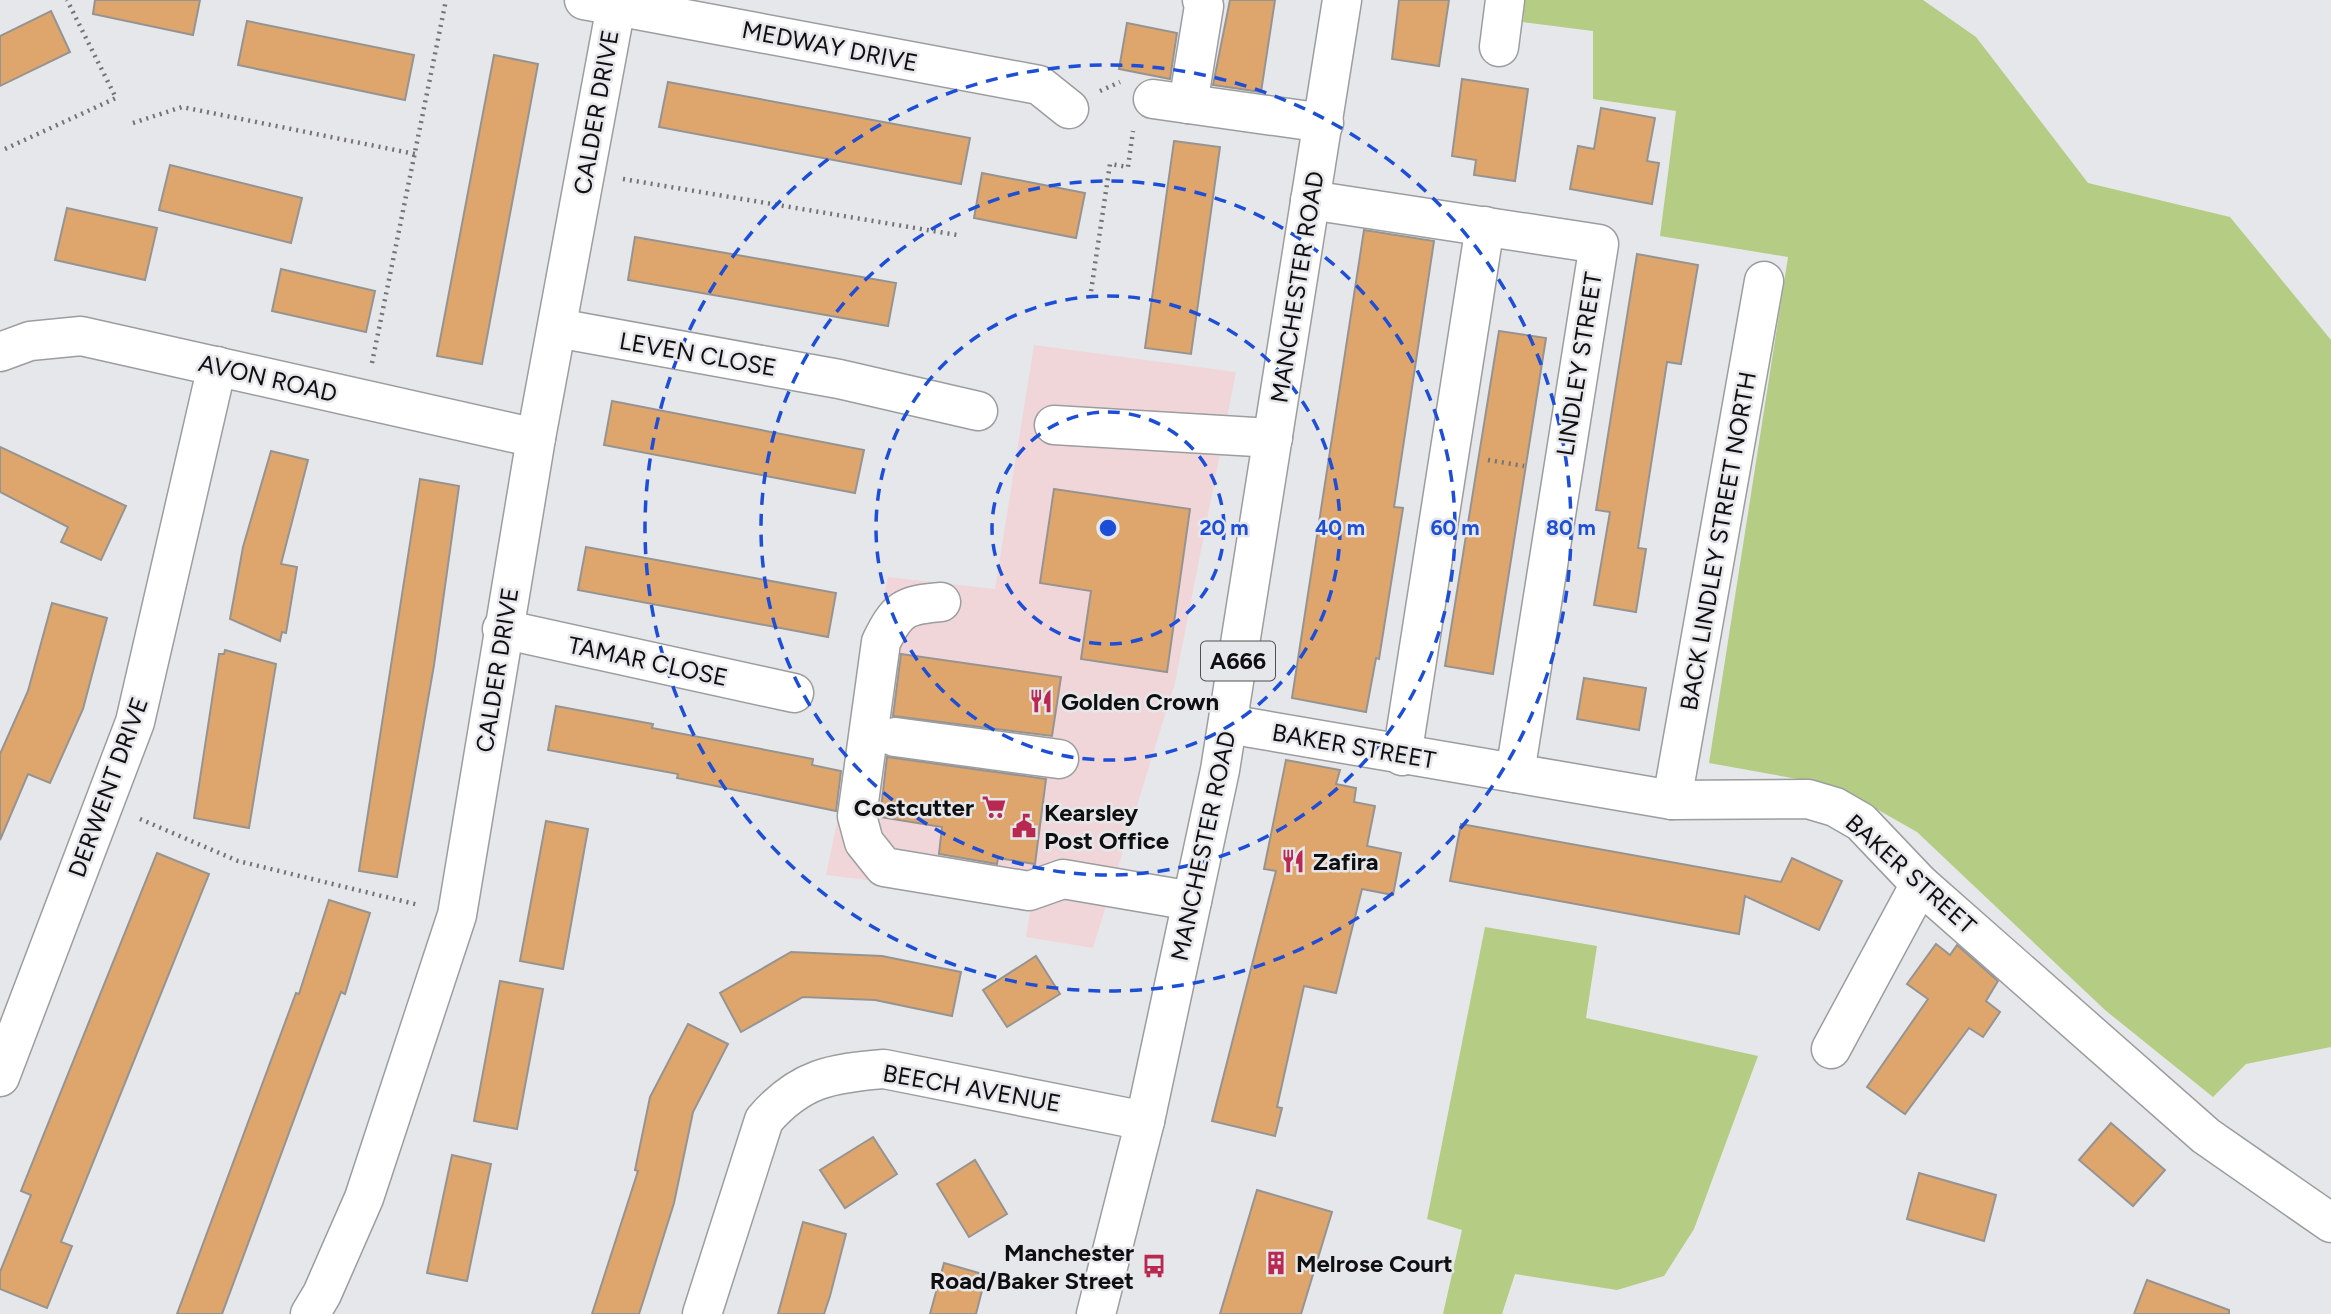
<svg xmlns="http://www.w3.org/2000/svg" width="2331" height="1314" viewBox="0 0 2331 1314" font-family="Figtree,sans-serif">
	<style>
		.commercial { fill: #f0d6d9 }
		.green { fill: #b4cc83 }
		.building { fill: #dea66c; stroke: #969492; stroke-width: 2 }
		.lines { fill: none; stroke-linecap: round; stroke-linejoin: round }
		.minor-casing { stroke: #9c9d9f; stroke-width: 41 }
		.major-casing { stroke: #9c9d9f; stroke-width: 41 }
		.path { stroke: #747476; stroke-width: 4.5; stroke-dasharray: 2 5; stroke-linecap: butt }
		.minor { stroke: #fff; stroke-width: 38 }
		.major { stroke: #fff; stroke-width: 38 }
		.ring { fill: none; stroke: #1d4ed8; stroke-width: 3.5; stroke-dasharray: 12 9 }
		.labels { text-anchor: middle; dominant-baseline: central; stroke-width: 5; stroke-linejoin: round; paint-order: stroke }
		.shield { fill: #e6e7ea; stroke: #505051; stroke-width: 2 }
		.shield-label { font-size: 23px; font-weight: bold; fill: #0f0f10 }
		.street-label { font-size: 24px; fill: #0f0f10; stroke: #e6e7ea }
		.poi-label { font-size: 24px; font-weight: bold; fill: #0f0f10; stroke: #e6e7ea; text-anchor: start }
		.centre { fill: #1d4ed8; stroke: #e6e7ea; stroke-width: 3.5 }
		.ring-label { font-size: 21px; text-anchor: middle; font-weight: bold; fill: #1d4ed8; stroke: #e6e7ea; stroke-width: 5; stroke-linejoin: round; paint-order: stroke }
	</style>
	<rect width="100%" height="100%" fill="#e6e7ea"/>
	<!-- commercial -->
	<polygon class="commercial" points="1034,345 1236,372 1175,683 1093,948 1026,937 1032,900 826,875 888,577 995,589"/>
	<!-- green -->
	<g class="green">
		<polygon points="1525,0 1923,0 1976,37 2088,183 2230,217 2331,340 2331,1047 2246,1064 2213,1097 2105,1010 1917,832 1836,786 1709,763 1788,257 1660,236 1676,111 1593,99 1593,31 1523,22"/>
		<polygon points="1485,927 1597,946 1586,1018 1758,1056 1694,1229 1664,1276 1617,1290 1515,1274 1502,1314 1443,1314 1462,1230 1427,1219"/>
	</g>
	<!-- building -->
	<g class="building">
		<polygon points="95,0 200,0 193,35 93,14"/>
		<polygon points="1230,0 1275,0 1261,92 1213,85"/>
		<polygon points="1399,0 1449,0 1439,66 1392,59"/>
		<polygon points="51,11 70,52 0,86 0,36"/>
		<polygon points="247,21 414,55 405,100 238,65"/>
		<polygon points="1127,23 1177,33 1170,79 1119,69"/>
		<polygon points="494,55 538,64 482,364 437,356"/>
		<polygon points="1462,79 1528,89 1515,181 1474,175 1476,160 1452,156"/>
		<polygon points="668,82 970,138 961,184 659,127"/>
		<polygon points="1601,108 1655,118 1647,161 1659,163 1652,204 1570,189 1578,146 1594,149"/>
		<polygon points="1174,141 1220,147 1191,354 1145,348"/>
		<polygon points="170,165 302,198 291,243 159,210"/>
		<polygon points="982,173 1085,193 1076,238 974,218"/>
		<polygon points="67,208 157,228 145,280 55,260"/>
		<polygon points="1364,230 1434,241 1394,507 1403,508 1379,659 1376,658 1366,712 1292,698"/>
		<polygon points="635,237 896,283 888,326 628,280"/>
		<polygon points="1637,254 1698,265 1681,364 1667,362 1638,548 1646,549 1636,612 1594,605 1610,512 1596,510"/>
		<polygon points="281,269 375,291 366,332 272,311"/>
		<polygon points="1499,331 1546,338 1493,674 1445,666"/>
		<polygon points="612,401 864,450 855,493 604,445"/>
		<polygon points="0,447 126,506 101,560 61,542 68,527 0,492"/>
		<polygon points="271,451 308,460 281,564 297,567 286,633 282,632 280,641 230,619 243,547"/>
		<polygon points="420,479 459,486 434,665 397,877 359,871"/>
		<polygon points="1054,489 1190,509 1167,672 1081,659 1091,591 1040,583"/>
		<polygon points="586,547 836,593 828,637 578,590"/>
		<polygon points="52,603 107,618 83,709 50,783 28,774 0,840 0,754 28,691"/>
		<polygon points="225,650 276,664 249,828 194,818 219,654 224,654"/>
		<polygon points="901,654 1061,677 1052,736 893,716"/>
		<polygon points="1584,678 1646,688 1639,730 1577,719"/>
		<polygon points="556,706 653,724 652,728 813,759 812,765 841,771 836,811 677,778 678,774 548,750"/>
		<polygon points="887,757 1046,779 1035,864 998,858 997,864 939,854 942,827 880,817"/>
		<polygon points="1286,760 1340,770 1336,784 1356,788 1354,802 1375,806 1367,846 1401,853 1393,895 1362,889 1336,993 1304,986 1277,1107 1282,1108 1275,1136 1212,1121 1276,871 1264,869"/>
		<polygon points="546,821 588,829 563,969 520,961"/>
		<polygon points="1461,824 1781,882 1792,858 1842,881 1819,930 1745,896 1739,934 1450,881"/>
		<polygon points="157,853 209,874 61,1242 72,1246 47,1308 0,1289 0,1272 31,1195 21,1191"/>
		<polygon points="329,900 370,913 345,994 341,992 222,1314 177,1314 296,993 299,994"/>
		<polygon points="1936,944 1950,955 1957,945 1998,981 1986,1001 2000,1012 1983,1037 1969,1028 1905,1114 1867,1087 1928,999 1907,984"/>
		<polygon points="791,952 882,956 961,972 952,1016 875,1000 803,997 741,1032 720,993"/>
		<polygon points="1036,956 1060,994 1007,1027 983,990"/>
		<polygon points="500,981 543,989 517,1129 474,1121"/>
		<polygon points="688,1024 728,1044 693,1112 674,1203 648,1286 639,1314 592,1314 638,1171 635,1170 650,1097"/>
		<polygon points="2111,1123 2165,1170 2133,1206 2079,1160"/>
		<polygon points="873,1137 897,1174 845,1208 820,1170"/>
		<polygon points="452,1155 491,1164 467,1281 427,1273"/>
		<polygon points="975,1160 1007,1214 969,1237 937,1184"/>
		<polygon points="1919,1173 1996,1195 1984,1241 1907,1219"/>
		<polygon points="1257,1190 1332,1212 1301,1314 1220,1314"/>
		<polygon points="803,1222 846,1234 830,1296 824,1314 778,1314"/>
		<polygon points="944,1263 986,1275 976,1314 930,1314"/>
		<polygon points="2147,1280 2229,1310 2229,1314 2134,1314"/>
	</g>
	<g class="lines">
		<!-- minor casing -->
		<g class="minor-casing">
			<g id="minor">
				<polyline points="584,0 1039,85 1069,109"/>
				<polyline points="1499,47 1505,0"/>
				<polyline points="1153,99 1324,123"/>
				<polyline points="1188,104 1204,6 1202,0"/>
				<polyline points="1310,200 1599,244 1515,773"/>
				<polyline points="557,328 839,379 978,411"/>
				<polyline points="0,352 30,341 81,336 536,438"/>
				<polyline points="1054,425 1273,438"/>
				<path d="M 941,602 C 904,605 897,609 881,642 L 857,816 L 864,842 L 884,867 L 1029,891 L 1063,879 L 1192,901"/>
				<polyline points="502,629 794,693"/>
				<polyline points="1228,724 1672,800 1808,799 1835,807 1861,822 1920,884 2206,1136 2331,1223"/>
				<polyline points="895,737 1059,759"/>
				<polyline points="1402,756 1485,226"/>
				<polyline points="1672,800 1764,281"/>
				<polyline points="1831,1049 1920,884"/>
				<polyline points="0,1077 135,722 217,366"/>
				<polyline points="310,1314 322,1294 364,1198 457,915 536,438 616,6"/>
				<path d="M 702,1314 L 764,1120 C 800,1078 832,1073 884,1069 L 1145,1121"/>
			</g>
		</g>
		<!-- major casing -->
		<g class="major-casing">
			<polyline id="major" points="1096,1314 1145,1121 1220,770 1342,0"/>
		</g>
		<!-- path -->
		<g class="path">
			<polyline points="1100,91 1120,82"/>
			<polyline points="133,123 182,107 415,154"/>
			<polyline points="5,149 116,98 67,0"/>
			<polyline points="623,179 957,235"/>
			<polyline points="1090,298 1110,164 1128,167 1133,131"/>
			<polyline points="372,363 446,0"/>
			<polyline points="1488,460 1524,466"/>
			<polyline points="140,819 238,861 419,905"/>
		</g>
		<!-- minor -->
		<use href="#minor" class="minor"/>
		<!-- major -->
		<use href="#major" class="major"/>
	</g>
	<!-- distance rings -->
	<g class="ring">
		<circle cx="1108" cy="528" r="116"/>
		<circle cx="1108" cy="528" r="232"/>
		<circle cx="1108" cy="528" r="347"/>
		<circle cx="1108" cy="528" r="463"/>
	</g>
	<!-- icons -->
	<defs>
		<g id="restaurant-bare" transform="scale(1.89)"><path d="M-5-6h1v4h1v-4h1v4h1v-4h1v5L-1.5 .5V6h-2V.5L-5-1ZM5-6V6H3V1.5H1.5Q1.5-4 5-6Z" fill="#b82850" stroke="#e6e7ea" stroke-width="2.5" paint-order="stroke"/></g>
		<g id="supermarket-bare" transform="scale(1.89)"><path d="M-6-5.5h2.5l.6 2H6L4.5 2H-2.5L-4.4-4H-6ZM-1.5 3.2a1.3 1.3 0 1 0 .1 0ZM3 3.2a1.3 1.3 0 1 0 .1 0Z" fill="#b82850" stroke="#e6e7ea" stroke-width="2.5" paint-order="stroke"/></g>
		<g id="civic-bare" transform="scale(1.89)"><path d="M-.6-6.5H3V-4.5H.6V-3L4-1V1h2V6H-6V1h2V-1L-.6-3ZM-1.2 2.5V6h2.4V2.5Z" fill="#b82850" stroke="#e6e7ea" stroke-width="2.5" paint-order="stroke"/></g>
		<g id="building-bare" transform="scale(1.89)"><path d="M-4-6H4V6H1V3H-1V6H-4ZM-2.5-4.3h1.7v1.8h-1.7ZM.8-4.3h1.7v1.8H.8ZM-2.5-1h1.7V.8h-1.7ZM.8-1h1.7V.8H.8Z" fill="#b82850" stroke="#e6e7ea" stroke-width="2.5" paint-order="stroke"/></g>
		<g id="bus-bare" transform="scale(1.89)"><path d="M-5-6H5V4H4V6H2V4H-2V6H-4V4H-5ZM-3.5-4V0h7V-4ZM-3.5 1.2v1.5H-2V1.2ZM2 1.2v1.5H3.5V1.2Z" fill="#b82850" stroke="#e6e7ea" stroke-width="2.5" paint-order="stroke"/></g>
	</defs>
	<g fill-rule="evenodd">
		<use href="#restaurant-bare" x="1041" y="701"/>
		<use href="#supermarket-bare" x="994" y="807"/>
		<use href="#civic-bare" x="1024" y="826"/>
		<use href="#restaurant-bare" x="1293" y="861"/>
		<use href="#building-bare" x="1276" y="1263"/>
		<use href="#bus-bare" x="1154" y="1266"/>
	</g>
	<g class="labels">
		<!-- shield labels -->
		<rect class="shield" x="1201" y="641.5" width="74" height="39" rx="5"/>
		<g class="shield-label">
			<text x="1238" y="661">A666</text>
		</g>
		<!-- street labels -->
		<g class="street-label">
			<text transform="translate(830 46) rotate(11)">MEDWAY DRIVE</text>
			<text transform="translate(596 112) rotate(-80)">CALDER DRIVE</text>
			<text transform="translate(1297 287) rotate(-81)">MANCHESTER ROAD</text>
			<text transform="translate(698 354) rotate(10)">LEVEN CLOSE</text>
			<text transform="translate(1579 364) rotate(-81)">LINDLEY STREET</text>
			<text transform="translate(268 378) rotate(13)">AVON ROAD</text>
			<text transform="translate(1718 541) rotate(-80)">BACK LINDLEY STREET NORTH</text>
			<text transform="translate(648 661) rotate(12)">TAMAR CLOSE</text>
			<text transform="translate(497 670) rotate(-81)">CALDER DRIVE</text>
			<text transform="translate(1354 746) rotate(10)">BAKER STREET</text>
			<text transform="translate(108 787) rotate(-70)">DERWENT DRIVE</text>
			<text transform="translate(1203 846) rotate(-78)">MANCHESTER ROAD</text>
			<text transform="translate(1911 874) rotate(42)">BAKER STREET</text>
			<text transform="translate(972 1088) rotate(10)">BEECH AVENUE</text>
		</g>
		<!-- poi labels -->
		<g class="poi-label">
			<text x="1061" y="701">Golden Crown</text>
			<text x="974" y="807" text-anchor="end">Costcutter</text>
			<text x="1044" y="812">Kearsley<tspan x="1044" dy="28">Post Office</tspan></text>
			<text x="1313" y="861">Zafira</text>
			<text x="1134" y="1252" text-anchor="end">Manchester<tspan x="1134" dy="28">Road/Baker Street</tspan></text>
			<text x="1296" y="1263">Melrose Court</text>
		</g>
	</g>
	<circle cx="1108" cy="528" r="10" class="centre"/>
	<g class="ring-label">
		<text x="1224" y="535">20 m</text>
		<text x="1340" y="535">40 m</text>
		<text x="1455" y="535">60 m</text>
		<text x="1571" y="535">80 m</text>
	</g>
</svg>
